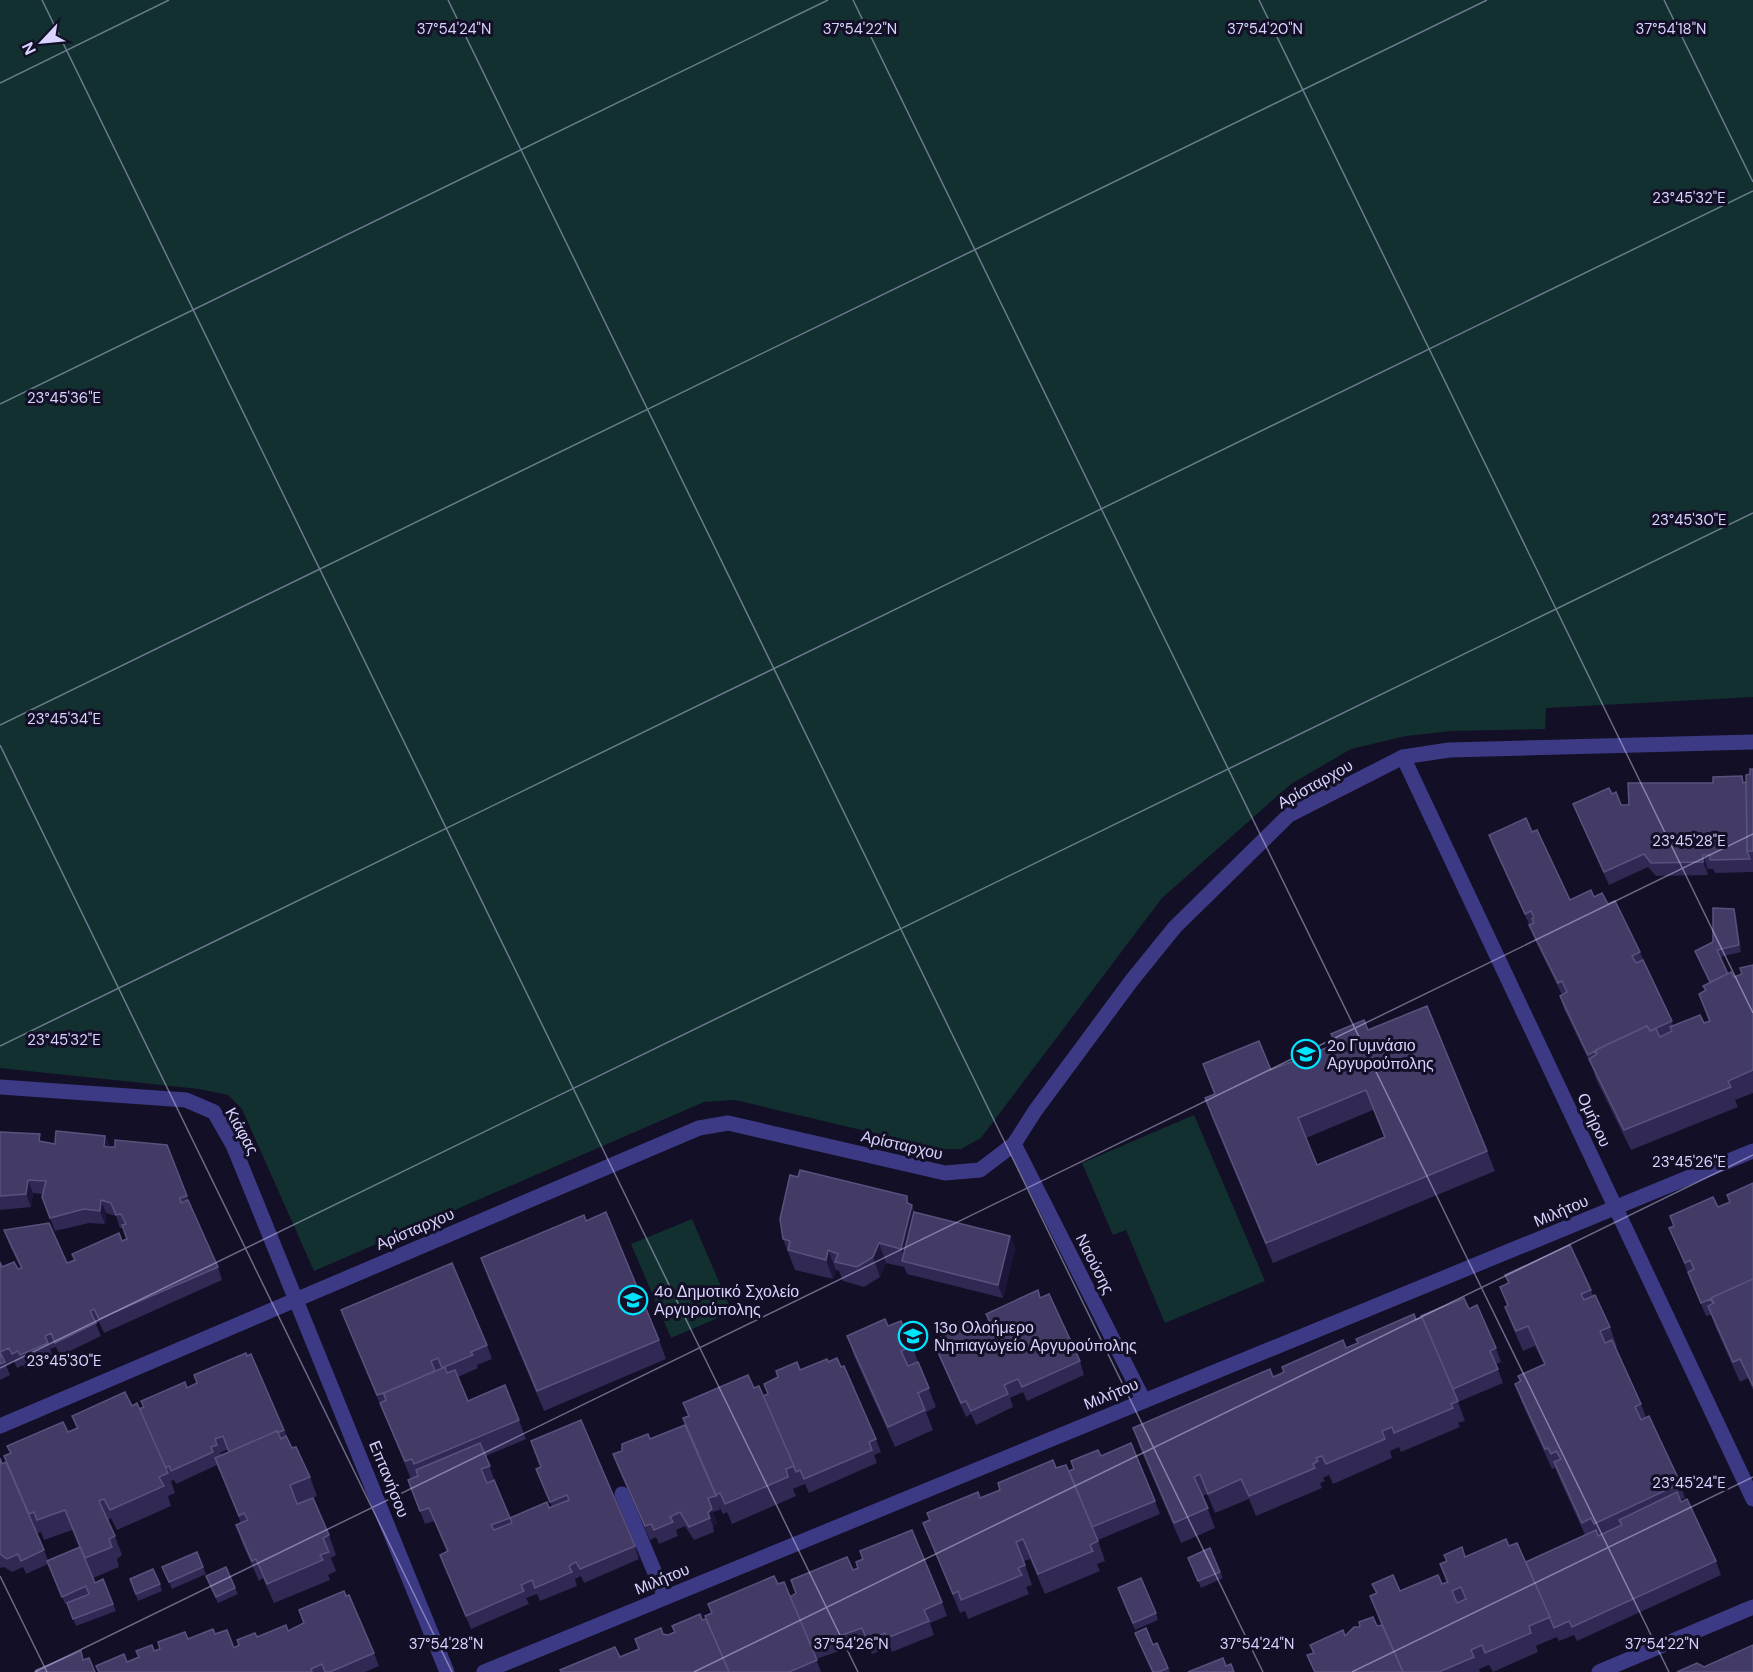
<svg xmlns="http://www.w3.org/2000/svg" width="1753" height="1672" viewBox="0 0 1753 1672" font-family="'DM Sans',sans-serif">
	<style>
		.green { fill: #12302f }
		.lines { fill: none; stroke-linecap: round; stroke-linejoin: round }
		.lane { stroke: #3d3a85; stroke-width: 15 }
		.street { stroke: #3d3a85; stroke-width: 15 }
		.wall { fill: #312854; fill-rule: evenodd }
		.shaded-wall { fill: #1d163a }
		.building { fill: #433a66; stroke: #5a527e; stroke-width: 1.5; fill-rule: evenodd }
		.ticks { fill: none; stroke: #d9d4ff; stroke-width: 1.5; stroke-opacity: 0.45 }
		.labels { text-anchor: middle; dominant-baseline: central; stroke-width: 6; stroke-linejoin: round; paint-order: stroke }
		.street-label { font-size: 16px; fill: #d9d4ff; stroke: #130f26 }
		.poi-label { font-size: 16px; fill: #d9d4ff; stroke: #130f26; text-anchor: start }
		.ticks-label { font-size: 15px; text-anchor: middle; fill: #d9d4ff; stroke: #130f26; stroke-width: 6; stroke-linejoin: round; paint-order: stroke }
	</style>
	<rect width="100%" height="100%" fill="#130f26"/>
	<!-- green -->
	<g class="green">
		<polygon points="0,0 1753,0 1753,697 1546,708 1545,729 1452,731 1406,736 1351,749 1291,784 1162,898 981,1138 961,1149 942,1149 735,1100 704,1102 314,1271 242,1109 228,1095 199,1089 0,1068"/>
		<polygon points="1194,1115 1265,1281 1165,1323 1126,1230 1113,1235 1082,1163"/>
		<polygon points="692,1219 732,1312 671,1338 631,1244"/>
	</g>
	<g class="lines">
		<!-- lane -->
		<polyline class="lane" points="622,1494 665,1597"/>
		<!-- street -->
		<g class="street">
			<polyline points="1403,757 1753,1499"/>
			<polyline points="0,1087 186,1100 214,1112 233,1145 447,1672"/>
			<polyline points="1014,1144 1144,1401"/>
			<polyline points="0,1426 699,1128 728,1123 945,1173 980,1170 1014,1144 1035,1111 1132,980 1175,927 1289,815 1403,757 1449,750 1753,742"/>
			<polyline points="484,1672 1753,1151"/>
			<polyline points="1599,1672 1753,1607"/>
		</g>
	</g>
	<!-- wall -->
	<g class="wall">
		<polygon points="1753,769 1753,872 1715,873 1713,869 1708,869 1708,875 1656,876 1648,867 1609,885 1578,817 1573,804 1612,794 1621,805 1629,805 1713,783 1746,782"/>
		<polygon points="1532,832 1570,900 1594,897 1608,904 1640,952 1673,1025 1704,1023 1709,1022 1699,994 1705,990 1703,986 1710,983 1695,951 1713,942 1734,909 1736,916 1741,952 1720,957 1728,974 1734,977 1742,974 1753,965 1753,1093 1735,1100 1738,1107 1631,1150 1596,1079 1592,1067 1564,1009 1560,996 1562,995 1534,938 1530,926 1494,849 1489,835"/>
		<path d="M 1368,1030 L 1487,1151 L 1495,1171 L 1273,1263 L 1212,1118 L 1205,1098 L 1214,1094 L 1203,1064 L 1271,1070 L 1335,1044 L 1331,1034 ZM 1373,1110 L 1384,1137 L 1317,1165 L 1306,1138 Z"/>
		<polygon points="0,1132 55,1144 105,1136 110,1147 187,1196 192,1209 218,1267 222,1280 104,1333 99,1322 96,1324 101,1336 60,1356 56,1347 50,1349 53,1356 25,1369 23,1365 17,1368 14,1361 6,1365 10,1375 0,1380 0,1262 2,1267 18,1269 21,1269 9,1244 4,1230 67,1263 74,1260 72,1254 127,1239 123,1228 120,1228 116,1216 106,1213 105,1224 89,1223 55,1231 42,1197 43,1194 33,1193 31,1207 0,1210"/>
		<polygon points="1753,1183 1753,1390 1748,1378 1740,1382 1715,1326 1711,1315 1706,1316 1669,1228 1729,1202"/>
		<polygon points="910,1205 912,1205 914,1212 1010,1236 1015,1249 1003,1298 907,1274 904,1267 886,1263 880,1277 864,1287 843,1281 839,1271 836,1270 833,1279 795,1270 783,1239"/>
		<polygon points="586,1221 659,1340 666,1359 544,1411 488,1278 481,1258"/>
		<polygon points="1505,1275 1591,1290 1593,1296 1610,1327 1617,1347 1615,1347 1641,1404 1646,1417 1678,1478 1685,1498 1680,1500 1716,1561 1721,1575 1577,1641 1574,1635 1559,1641 1557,1637 1536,1646 1538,1652 1493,1672 1489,1665 1479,1669 1480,1672 1314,1672 1307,1655 1313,1653 1310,1645 1345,1636 1381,1625 1370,1596 1376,1593 1372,1584 1400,1591 1442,1584 1446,1582 1440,1564 1446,1561 1444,1555 1465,1557 1509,1546 1526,1562 1585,1535 1561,1482 1555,1468 1552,1469 1522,1403 1515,1384 1520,1382 1518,1376 1544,1364 1535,1346 1523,1351 1512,1326 1505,1307 1507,1305 1500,1287 1508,1284"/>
		<polygon points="1040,1298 1080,1361 1084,1375 1027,1401 1023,1392 1010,1398 1013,1407 976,1425 971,1414 966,1417 941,1361 936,1348 944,1345 941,1337 983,1330 990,1327 986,1314"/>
		<polygon points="1469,1309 1496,1348 1501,1362 1496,1364 1503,1383 1458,1402 1465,1421 1458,1423 1460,1427 1401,1452 1399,1447 1390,1451 1392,1458 1333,1484 1329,1475 1323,1478 1325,1481 1320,1483 1322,1488 1256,1516 1249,1499 1215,1513 1207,1494 1203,1496 1215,1528 1181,1543 1140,1448 1133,1428 1273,1377 1284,1373 1282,1367 1346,1348 1358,1343 1356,1339 1416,1320"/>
		<polygon points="341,1310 487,1345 492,1359 477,1365 478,1368 458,1377 468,1401 519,1420 526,1439 486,1456 494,1479 487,1482 510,1519 552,1507 536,1469 541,1467 531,1441 635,1546 639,1559 584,1583 581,1576 575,1579 577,1586 540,1601 537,1594 526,1598 529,1604 471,1629 440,1555 447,1552 434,1521 425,1524 408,1480 411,1479"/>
		<polygon points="888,1326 912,1346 936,1407 926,1412 933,1430 895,1447 854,1356 847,1336"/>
		<path d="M 251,1354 L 292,1448 L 310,1477 L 317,1496 L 313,1498 L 329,1535 L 336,1555 L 331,1558 L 336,1571 L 328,1575 L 330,1580 L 274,1603 L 263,1578 L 259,1581 L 243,1545 L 236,1525 L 241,1523 L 217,1465 L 176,1484 L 174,1480 L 171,1481 L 175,1493 L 168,1496 L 171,1506 L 117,1530 L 111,1518 L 108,1520 L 115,1536 L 122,1555 L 117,1559 L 119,1567 L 93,1578 L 95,1583 L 113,1604 L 116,1611 L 76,1626 L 67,1603 L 89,1594 L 88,1593 L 65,1604 L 48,1564 L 26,1574 L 23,1567 L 12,1572 L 4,1567 L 0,1568 L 0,1458 L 2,1464 L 6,1462 L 10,1454 L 7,1446 L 68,1432 L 76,1428 L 72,1416 L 132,1406 L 139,1409 L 143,1407 L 141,1401 L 187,1388 ZM 228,1449 L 229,1452 L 221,1455 L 220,1453 ZM 72,1530 L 79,1547 L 48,1560 L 37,1533 L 41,1532 L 44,1540 Z"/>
		<polygon points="828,1362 841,1367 876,1439 881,1452 874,1455 877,1463 809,1493 805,1484 793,1489 796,1496 732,1524 727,1512 723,1514 719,1506 720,1510 713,1512 717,1523 713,1526 714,1532 694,1540 685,1526 676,1530 678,1536 659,1544 656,1537 650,1540 618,1468 613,1454 685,1425 688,1416 683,1403 754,1388 763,1396 768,1394 764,1384 800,1370"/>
		<polygon points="1101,1456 1155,1501 1160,1514 1098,1540 1105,1561 1097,1564 1100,1571 1045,1594 1030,1559 1024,1561 1032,1585 1026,1587 1029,1594 968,1619 965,1611 960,1613 923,1523 980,1498 1056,1468 1069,1471"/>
		<polygon points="1191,1564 1220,1572 1223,1578 1201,1588"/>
		<polygon points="162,1567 203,1567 206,1574 172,1589"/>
		<polygon points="853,1570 942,1602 947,1616 930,1623 934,1635 892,1652 890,1647 872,1654 866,1642 816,1659 821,1672 561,1672 620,1657 638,1649 663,1634 668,1635 674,1632 672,1626 702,1620 706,1619 712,1613 708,1604 778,1584 791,1600 796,1594 791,1580"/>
		<polygon points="206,1576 235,1588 238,1594 218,1603"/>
		<polygon points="130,1579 160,1584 162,1591 138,1601"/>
		<polygon points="1120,1595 1156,1613 1158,1620 1135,1630"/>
		<polygon points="299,1610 374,1653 379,1666 365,1672 98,1672 127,1662 139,1658 136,1651 154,1651 188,1639 215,1634 234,1648 257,1637 288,1631 304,1623"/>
		<polygon points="1135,1633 1153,1645 1168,1668 1170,1672 1152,1672"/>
	</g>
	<!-- shaded-wall -->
	<g class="shaded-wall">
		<polygon points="1703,855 1708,869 1708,875 1703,862"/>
		<polygon points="1734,909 1736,916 1741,952 1739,945"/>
		<polygon points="105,1136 110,1149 104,1146"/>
		<polygon points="28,1180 33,1193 31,1207 26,1194"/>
		<polygon points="907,1196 919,1225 906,1262 901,1249"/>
		<polygon points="101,1200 106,1213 105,1224 100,1211"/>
		<polygon points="1010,1236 1015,1249 1003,1298 998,1285"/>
		<polygon points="879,1243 886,1263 880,1277 873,1257"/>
		<polygon points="828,1250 836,1270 833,1279 826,1260"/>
		<polygon points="712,1509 717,1523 713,1526 708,1513"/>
	</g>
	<!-- building -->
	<g class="building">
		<polygon points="1750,769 1753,769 1753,851 1747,851 1746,775 1750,774"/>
		<polygon points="1742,776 1743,783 1746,782 1747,851 1750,859 1710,860 1710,855 1703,855 1703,862 1651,863 1644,854 1604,872 1573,804 1609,788 1612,794 1616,792 1621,805 1629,805 1628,783 1713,783 1713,777"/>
		<polygon points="1526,818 1532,832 1537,830 1570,900 1591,890 1594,897 1602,893 1608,904 1615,901 1640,952 1632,956 1636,963 1643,960 1672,1021 1650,1031 1647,1026 1596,1050 1597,1054 1595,1051 1588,1055 1560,996 1567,992 1562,981 1558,983 1529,925 1534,923 1532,919 1534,917 1531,911 1525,914 1489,835"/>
		<polygon points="1713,908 1734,909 1739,945 1717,950 1728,974 1710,982 1695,951 1713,942"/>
		<polygon points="1753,965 1753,1070 1728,1081 1731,1087 1624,1130 1589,1059 1597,1054 1596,1050 1647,1026 1650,1031 1656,1029 1660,1037 1672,1031 1670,1027 1700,1015 1704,1023 1710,1021 1699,994 1706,990 1703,986 1731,972 1734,977 1742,974 1740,968"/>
		<path d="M 1427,1006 L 1487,1151 L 1266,1243 L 1205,1098 L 1215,1094 L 1203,1064 L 1259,1041 L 1271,1070 L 1336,1044 L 1331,1034 L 1364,1020 L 1368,1030 ZM 1366,1090 L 1385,1137 L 1317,1165 L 1298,1118 Z"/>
		<polygon points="56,1131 105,1136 104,1146 107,1147 115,1147 115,1140 167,1145 187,1196 180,1198 181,1203 188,1200 218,1267 99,1319 94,1309 90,1311 96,1323 55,1343 51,1333 45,1336 48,1343 20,1355 18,1351 12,1354 9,1348 0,1352 0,1262 2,1267 14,1262 18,1269 22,1268 4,1230 49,1223 67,1263 75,1260 72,1254 119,1233 122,1241 127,1239 122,1225 126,1224 121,1214 116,1215 111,1203 101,1200 100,1211 84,1209 50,1218 42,1197 46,1181 28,1180 26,1194 0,1196 0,1132 40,1134 39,1141 55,1144"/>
		<polygon points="800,1170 907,1196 907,1203 912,1205 901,1249 879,1243 873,1257 857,1267 835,1262 838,1254 828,1250 826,1260 788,1250 790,1241 783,1239 780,1219 790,1175 798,1177"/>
		<polygon points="1753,1183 1753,1279 1711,1298 1713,1304 1711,1299 1701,1303 1688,1272 1694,1269 1690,1260 1685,1263 1669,1228 1674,1226 1670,1216 1713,1197 1718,1207 1730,1202 1727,1195"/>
		<polygon points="606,1212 659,1340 537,1391 481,1258 584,1215 586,1221"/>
		<polygon points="914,1212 1010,1236 998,1285 902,1261"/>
		<polygon points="1570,1245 1591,1290 1581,1294 1584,1300 1595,1295 1610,1327 1600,1331 1605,1343 1612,1340 1641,1404 1635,1407 1638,1413 1641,1420 1649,1416 1678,1478 1672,1481 1675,1486 1594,1524 1591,1518 1582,1523 1554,1462 1561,1459 1556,1451 1551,1454 1548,1448 1545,1449 1515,1384 1521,1381 1518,1376 1545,1364 1528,1326 1516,1331 1505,1307 1508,1305 1500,1287 1509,1283 1505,1275"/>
		<polygon points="452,1263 487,1345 471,1352 473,1355 442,1368 438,1358 431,1361 435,1371 384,1393 386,1399 383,1393 377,1395 341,1310"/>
		<polygon points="1753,1279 1753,1386 1740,1359 1733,1362 1708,1306 1714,1303 1711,1298"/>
		<polygon points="1038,1290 1040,1298 1049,1294 1080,1361 1022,1387 1018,1379 1004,1385 1008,1394 971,1411 966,1401 961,1403 936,1348 944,1344 941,1337 978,1320 983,1330 992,1326 986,1314"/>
		<polygon points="1464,1298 1469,1309 1477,1305 1496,1348 1490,1351 1498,1369 1453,1389 1421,1316"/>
		<polygon points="1414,1314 1416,1320 1422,1317 1458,1401 1451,1404 1453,1408 1394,1433 1392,1427 1382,1431 1385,1439 1326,1464 1322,1456 1316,1458 1318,1461 1313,1464 1315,1468 1249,1496 1241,1479 1208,1494 1200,1474 1194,1477 1208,1508 1174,1523 1133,1428 1270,1369 1273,1377 1280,1374 1284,1372 1282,1367 1343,1340 1346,1348 1358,1343 1356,1339"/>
		<polygon points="885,1319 888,1326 901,1321 912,1346 901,1351 908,1366 918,1362 929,1388 918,1393 925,1410 888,1427 847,1336"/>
		<polygon points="0,1352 5,1362 0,1364"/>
		<polygon points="246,1353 247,1356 251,1354 284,1430 277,1433 277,1431 229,1452 223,1436 215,1439 217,1445 211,1447 213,1452 171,1471 169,1466 165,1468 139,1409 144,1407 141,1401 185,1382 187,1388 197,1383 194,1375"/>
		<polygon points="837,1358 841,1367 844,1366 876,1439 869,1442 872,1450 804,1479 800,1470 796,1472 763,1396 768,1394 764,1384 778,1377 776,1371 797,1362 800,1370 827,1359 828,1362"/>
		<polygon points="445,1367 447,1373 455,1370 468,1401 505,1385 519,1420 414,1464 412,1459 405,1461 380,1403 386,1400 384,1393"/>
		<polygon points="748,1375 754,1388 759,1386 794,1466 786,1469 788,1477 725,1504 720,1493 716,1495 683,1418 689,1416 683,1403"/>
		<polygon points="125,1392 132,1406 137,1403 168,1473 159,1477 164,1486 110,1510 104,1499 99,1501 115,1536 109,1539 112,1547 85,1558 65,1510 37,1520 34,1512 29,1514 4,1456 11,1453 7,1446 63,1422 68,1432 78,1428 72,1416"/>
		<polygon points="581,1420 635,1546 580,1569 576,1562 569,1566 572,1572 535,1588 532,1580 521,1585 524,1591 466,1616 440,1555 448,1551 429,1508 420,1511 408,1480 418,1476 416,1470 480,1443 490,1466 481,1469 487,1483 494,1480 510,1518 491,1525 494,1530 512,1523 510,1518 547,1502 549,1508 569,1500 567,1495 550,1502 536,1469 541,1467 531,1441"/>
		<polygon points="685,1425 716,1496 708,1498 712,1509 708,1513 710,1518 689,1527 680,1512 670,1517 673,1522 654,1530 651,1524 645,1526 613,1454 622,1451 622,1444 648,1434 650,1439"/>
		<polygon points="277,1431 281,1439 286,1436 292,1448 296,1447 310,1477 290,1485 297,1504 313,1498 329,1535 323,1538 329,1552 320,1555 323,1560 267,1584 256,1559 252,1561 236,1525 248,1520 244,1513 239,1516 215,1458"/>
		<polygon points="1131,1443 1155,1501 1092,1527 1069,1471 1074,1469 1071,1461 1098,1450 1101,1456"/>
		<polygon points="0,1458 2,1464 6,1462 44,1550 21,1561 18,1554 7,1559 0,1554"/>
		<polygon points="1053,1460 1056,1468 1066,1465 1098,1541 1090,1545 1093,1551 1038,1574 1023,1539 1016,1542 1025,1565 1018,1568 1022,1575 961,1600 958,1591 953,1594 923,1523 930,1520 927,1513 978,1492 980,1498 1000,1490 998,1483"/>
		<polygon points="1677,1492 1681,1502 1687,1499 1716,1561 1572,1627 1569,1621 1554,1628 1526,1562 1596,1530 1598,1536 1622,1525 1619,1520"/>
		<polygon points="912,1530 942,1602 924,1610 929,1621 887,1638 885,1633 867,1641 862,1628 811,1646 790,1597 796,1593 791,1580 847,1557 853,1570 858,1568 856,1562 863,1559 860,1551"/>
		<path d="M 1506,1539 L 1509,1546 L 1517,1543 L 1550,1617 L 1529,1626 L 1531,1633 L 1485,1653 L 1482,1645 L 1471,1650 L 1474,1657 L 1439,1672 L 1403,1672 L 1370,1596 L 1377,1593 L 1372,1584 L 1393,1575 L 1400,1591 L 1438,1575 L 1442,1584 L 1448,1582 L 1440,1564 L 1447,1561 L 1444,1555 L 1462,1547 L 1465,1557 ZM 1461,1587 L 1466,1599 L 1457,1603 L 1452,1591 Z"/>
		<polygon points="80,1547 95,1583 103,1579 113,1604 73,1619 67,1603 89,1594 86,1586 62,1597 47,1561"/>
		<polygon points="1210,1548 1220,1572 1198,1581 1188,1558"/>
		<polygon points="197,1552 203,1567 169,1582 162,1567"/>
		<polygon points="226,1567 235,1588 216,1597 206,1576"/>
		<polygon points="153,1569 160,1584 136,1594 130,1579"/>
		<polygon points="774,1576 778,1584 784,1582 817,1660 789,1672 729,1672 705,1616 712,1613 708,1604"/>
		<polygon points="1141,1578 1156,1613 1133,1623 1118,1588"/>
		<polygon points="344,1591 346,1596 349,1595 374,1653 330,1672 325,1672 322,1664 311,1669 312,1672 99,1672 96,1666 124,1654 127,1662 139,1657 136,1651 152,1645 154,1651 160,1649 158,1642 185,1632 188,1639 213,1629 215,1634 227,1630 234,1648 239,1645 237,1640 255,1633 257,1637 286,1625 288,1631 304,1623 299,1610"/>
		<polygon points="700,1614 702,1620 706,1619 729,1672 561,1672 560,1670 615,1647 620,1657 639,1649 635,1639 661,1628 663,1634 668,1635 675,1632 672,1626"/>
		<polygon points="1373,1617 1377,1626 1382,1625 1403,1672 1315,1672 1307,1655 1314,1653 1310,1645 1343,1630 1345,1636 1354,1627 1360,1627 1359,1622"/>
		<polygon points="1146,1628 1153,1645 1157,1643 1168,1668 1159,1672 1153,1672 1135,1633"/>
		<polygon points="1753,1645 1753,1672 1677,1672 1697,1663 1704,1667"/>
		<polygon points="81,1651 83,1660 89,1658 95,1672 35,1672 36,1670"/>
		<polygon points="1223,1658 1226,1666 1231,1664 1234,1672 1188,1672"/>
	</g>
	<!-- ticks -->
	<path class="ticks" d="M 42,0 L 858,1672M 448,0 L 1263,1672M 853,0 L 1669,1672M 1259,0 L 1753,1013M 1664,0 L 1753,182M 0,83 L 169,0M 0,404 L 828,0M 0,725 L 1487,0M 0,745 L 452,1672M 0,1046 L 1753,191M 0,1368 L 1753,513M 0,1576 L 47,1672M 35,1672 L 1753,834M 694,1672 L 1753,1155M 1352,1672 L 1753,1477"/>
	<!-- icons -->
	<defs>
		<g id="school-ring" transform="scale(1.5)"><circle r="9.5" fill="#130f26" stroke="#00e5ff" stroke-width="1.5"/><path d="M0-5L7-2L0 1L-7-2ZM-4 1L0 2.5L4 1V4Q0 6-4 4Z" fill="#00e5ff"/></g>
	</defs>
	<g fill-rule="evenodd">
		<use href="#school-ring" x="1306" y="1054"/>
		<use href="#school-ring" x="633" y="1300"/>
		<use href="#school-ring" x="913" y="1336"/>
	</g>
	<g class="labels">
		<!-- street labels -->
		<g class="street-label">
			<text transform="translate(1315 784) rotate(-29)">Αρίσταρχου</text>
			<text transform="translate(1594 1120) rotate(65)">Ομήρου</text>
			<text transform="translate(242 1131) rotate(61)">Κιάφας</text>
			<text transform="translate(902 1145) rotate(13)">Αρίσταρχου</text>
			<text transform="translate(1561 1211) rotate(-23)">Μιλήτου</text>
			<text transform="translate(415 1229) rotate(-23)">Αρίσταρχου</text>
			<text transform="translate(1095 1264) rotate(63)">Ναούσης</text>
			<text transform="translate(1111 1394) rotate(-22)">Μιλήτου</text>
			<text transform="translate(389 1479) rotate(68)">Επτανήσου</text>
			<text transform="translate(662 1579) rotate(-22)">Μιλήτου</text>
		</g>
		<!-- poi labels -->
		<g class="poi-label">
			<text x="1327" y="1045">2ο Γυμνάσιο<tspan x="1327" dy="18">Αργυρούπολης</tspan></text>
			<text x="654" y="1291">4ο Δημοτικό Σχολείο<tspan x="654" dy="18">Αργυρούπολης</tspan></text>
			<text x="934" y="1327">13ο Ολοήμερο<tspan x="934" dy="18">Νηπιαγωγείο Αργυρούπολης</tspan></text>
		</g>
	</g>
	<g class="ticks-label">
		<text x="454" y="34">37°54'24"N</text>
		<text x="860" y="34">37°54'22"N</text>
		<text x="1265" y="34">37°54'20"N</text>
		<text x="1671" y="34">37°54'18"N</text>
		<text x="1689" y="203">23°45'32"E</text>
		<text x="64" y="403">23°45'36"E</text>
		<text x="1689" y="525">23°45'30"E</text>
		<text x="64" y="724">23°45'34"E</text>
		<text x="1689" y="846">23°45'28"E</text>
		<text x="64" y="1045">23°45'32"E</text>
		<text x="1689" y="1167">23°45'26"E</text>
		<text x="64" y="1366">23°45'30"E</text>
		<text x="1689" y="1488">23°45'24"E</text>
		<text x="446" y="1649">37°54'28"N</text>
		<text x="851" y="1649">37°54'26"N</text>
		<text x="1257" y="1649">37°54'24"N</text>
		<text x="1662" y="1649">37°54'22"N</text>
	</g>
	<!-- north arrow -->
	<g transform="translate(42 42) rotate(244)" stroke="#130f26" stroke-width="4.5" paint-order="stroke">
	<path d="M0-4.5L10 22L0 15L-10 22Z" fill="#d9d4ff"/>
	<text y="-9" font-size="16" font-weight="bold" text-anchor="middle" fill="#d9d4ff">N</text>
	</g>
</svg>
